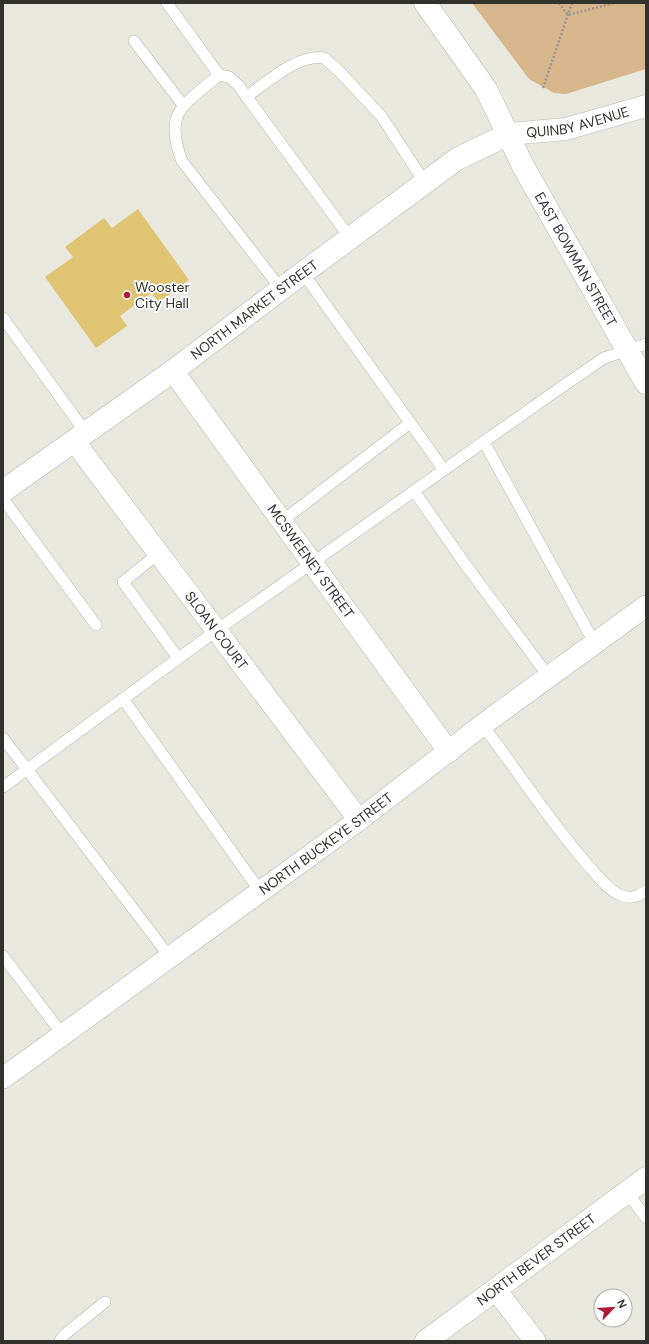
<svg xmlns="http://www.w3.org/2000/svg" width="649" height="1344" viewBox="0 0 649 1344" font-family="'DM Sans',sans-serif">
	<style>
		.green { fill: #d7b68c }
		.building { fill: #dfc473 }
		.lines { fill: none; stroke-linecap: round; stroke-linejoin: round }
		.lane-casing { stroke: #b8b8ae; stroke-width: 12 }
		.street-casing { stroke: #b8b8ae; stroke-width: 22 }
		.secondary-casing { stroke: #b8b8ae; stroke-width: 23 }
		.primary-casing { stroke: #b8b8ae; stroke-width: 23 }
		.path { stroke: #999992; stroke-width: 2.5; stroke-dasharray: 2 2; stroke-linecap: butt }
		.lane { stroke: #fff; stroke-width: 11 }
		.street { stroke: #fff; stroke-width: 21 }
		.secondary { stroke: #fff; stroke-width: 22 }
		.primary { stroke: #fff; stroke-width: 22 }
		.poi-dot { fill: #ae1937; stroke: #fff; stroke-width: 1.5 }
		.labels { text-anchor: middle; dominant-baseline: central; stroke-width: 3.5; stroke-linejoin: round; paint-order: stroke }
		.street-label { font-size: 14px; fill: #31312e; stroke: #fff }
		.poi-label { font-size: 14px; fill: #31312e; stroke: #fff; text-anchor: start }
	</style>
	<rect width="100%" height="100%" fill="#e8e8de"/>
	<!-- green -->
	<polygon class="green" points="472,3 646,3 646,69 566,94 554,93 529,79"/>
	<!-- building -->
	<polygon class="building" points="138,209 189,280 159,302 151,293 120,316 127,326 96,348 45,277 73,257 65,247 104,218 112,228"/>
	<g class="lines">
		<!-- lane casing -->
		<g class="lane-casing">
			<g id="lane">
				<polyline points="167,3 219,75"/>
				<polyline points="134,41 183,105"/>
				<path d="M 246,97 C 268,82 297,54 324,58 L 338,70 L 382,117 L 425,183"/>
				<polyline points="303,273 444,470"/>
				<path d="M 281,289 L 182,161 C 163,111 184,105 219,75 L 229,77 L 238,85 L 350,238"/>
				<polyline points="3,318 86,433"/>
				<polyline points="484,442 595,644"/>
				<polyline points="414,491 465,564 549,677"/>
				<polyline points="3,499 96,625"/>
				<polyline points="282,521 410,423"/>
				<polyline points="159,553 123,582 178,658"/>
				<polyline points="123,699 260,891"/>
				<path d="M 483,726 C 518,771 549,821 587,864 C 596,874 608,890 620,895 C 630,900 638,896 646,891"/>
				<polyline points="3,738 169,956"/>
				<polyline points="3,787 217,630 553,393 604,358 646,344"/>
				<polyline points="3,956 62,1034"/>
				<polyline points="627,1192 646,1218"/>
				<polyline points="60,1341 64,1335 105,1302"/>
			</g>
		</g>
		<!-- street casing -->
		<g class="street-casing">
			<g id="street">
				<path id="s1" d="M 173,371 L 449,752"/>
				<path id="s2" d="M 74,441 L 359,820"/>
				<path id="s3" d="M 3,1078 L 359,820 L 485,723 L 646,606"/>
				<polyline points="496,1290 535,1341"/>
			</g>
		</g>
		<!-- secondary casing -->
		<g class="secondary-casing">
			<g id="secondary">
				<path id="s4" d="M 425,3 L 486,89 L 523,166 L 646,383"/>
				<path id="s5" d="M 426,1341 L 646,1178"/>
			</g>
		</g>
		<!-- primary casing -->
		<g class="primary-casing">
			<g id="primary">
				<path id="s6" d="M 3,491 L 173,371 L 281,289 L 457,159 L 509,134 L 566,129 L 646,106"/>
			</g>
		</g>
		<!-- path -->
		<g class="path">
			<polyline points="559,3 568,15 614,3"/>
			<polyline points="543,88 572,3"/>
		</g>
		<!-- lane -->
		<use href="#lane" class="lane"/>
		<!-- street -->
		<use href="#street" class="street"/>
		<!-- secondary -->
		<use href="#secondary" class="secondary"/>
		<!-- primary -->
		<use href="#primary" class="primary"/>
	</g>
	<!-- markers -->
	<circle class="poi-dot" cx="127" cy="295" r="4"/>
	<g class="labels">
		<!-- street labels -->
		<g class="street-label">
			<text stroke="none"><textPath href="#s6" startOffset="690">QUINBY AVENUE</textPath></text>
			<text stroke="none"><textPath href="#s4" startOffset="298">EAST BOWMAN STREET</textPath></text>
			<text stroke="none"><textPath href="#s6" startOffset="310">NORTH MARKET STREET</textPath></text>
			<text stroke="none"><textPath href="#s1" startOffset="235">MCSWEENEY STREET</textPath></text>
			<text stroke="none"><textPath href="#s2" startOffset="237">SLOAN COURT</textPath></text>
			<text stroke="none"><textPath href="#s3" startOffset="399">NORTH BUCKEYE STREET</textPath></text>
			<text stroke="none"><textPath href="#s5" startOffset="137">NORTH BEVER STREET</textPath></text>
		</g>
		<!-- poi labels -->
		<g class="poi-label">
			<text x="135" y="287">Wooster<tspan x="135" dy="16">City Hall</tspan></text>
		</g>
	</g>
	<!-- border -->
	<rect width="649" height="1344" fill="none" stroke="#31312e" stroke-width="8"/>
	<!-- north arrow -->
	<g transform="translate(613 1308) rotate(65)"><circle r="19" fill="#ffffff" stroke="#adadab"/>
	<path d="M0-3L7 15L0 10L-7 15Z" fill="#ae1937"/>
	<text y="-6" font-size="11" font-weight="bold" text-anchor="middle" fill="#31312e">N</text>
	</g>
</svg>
